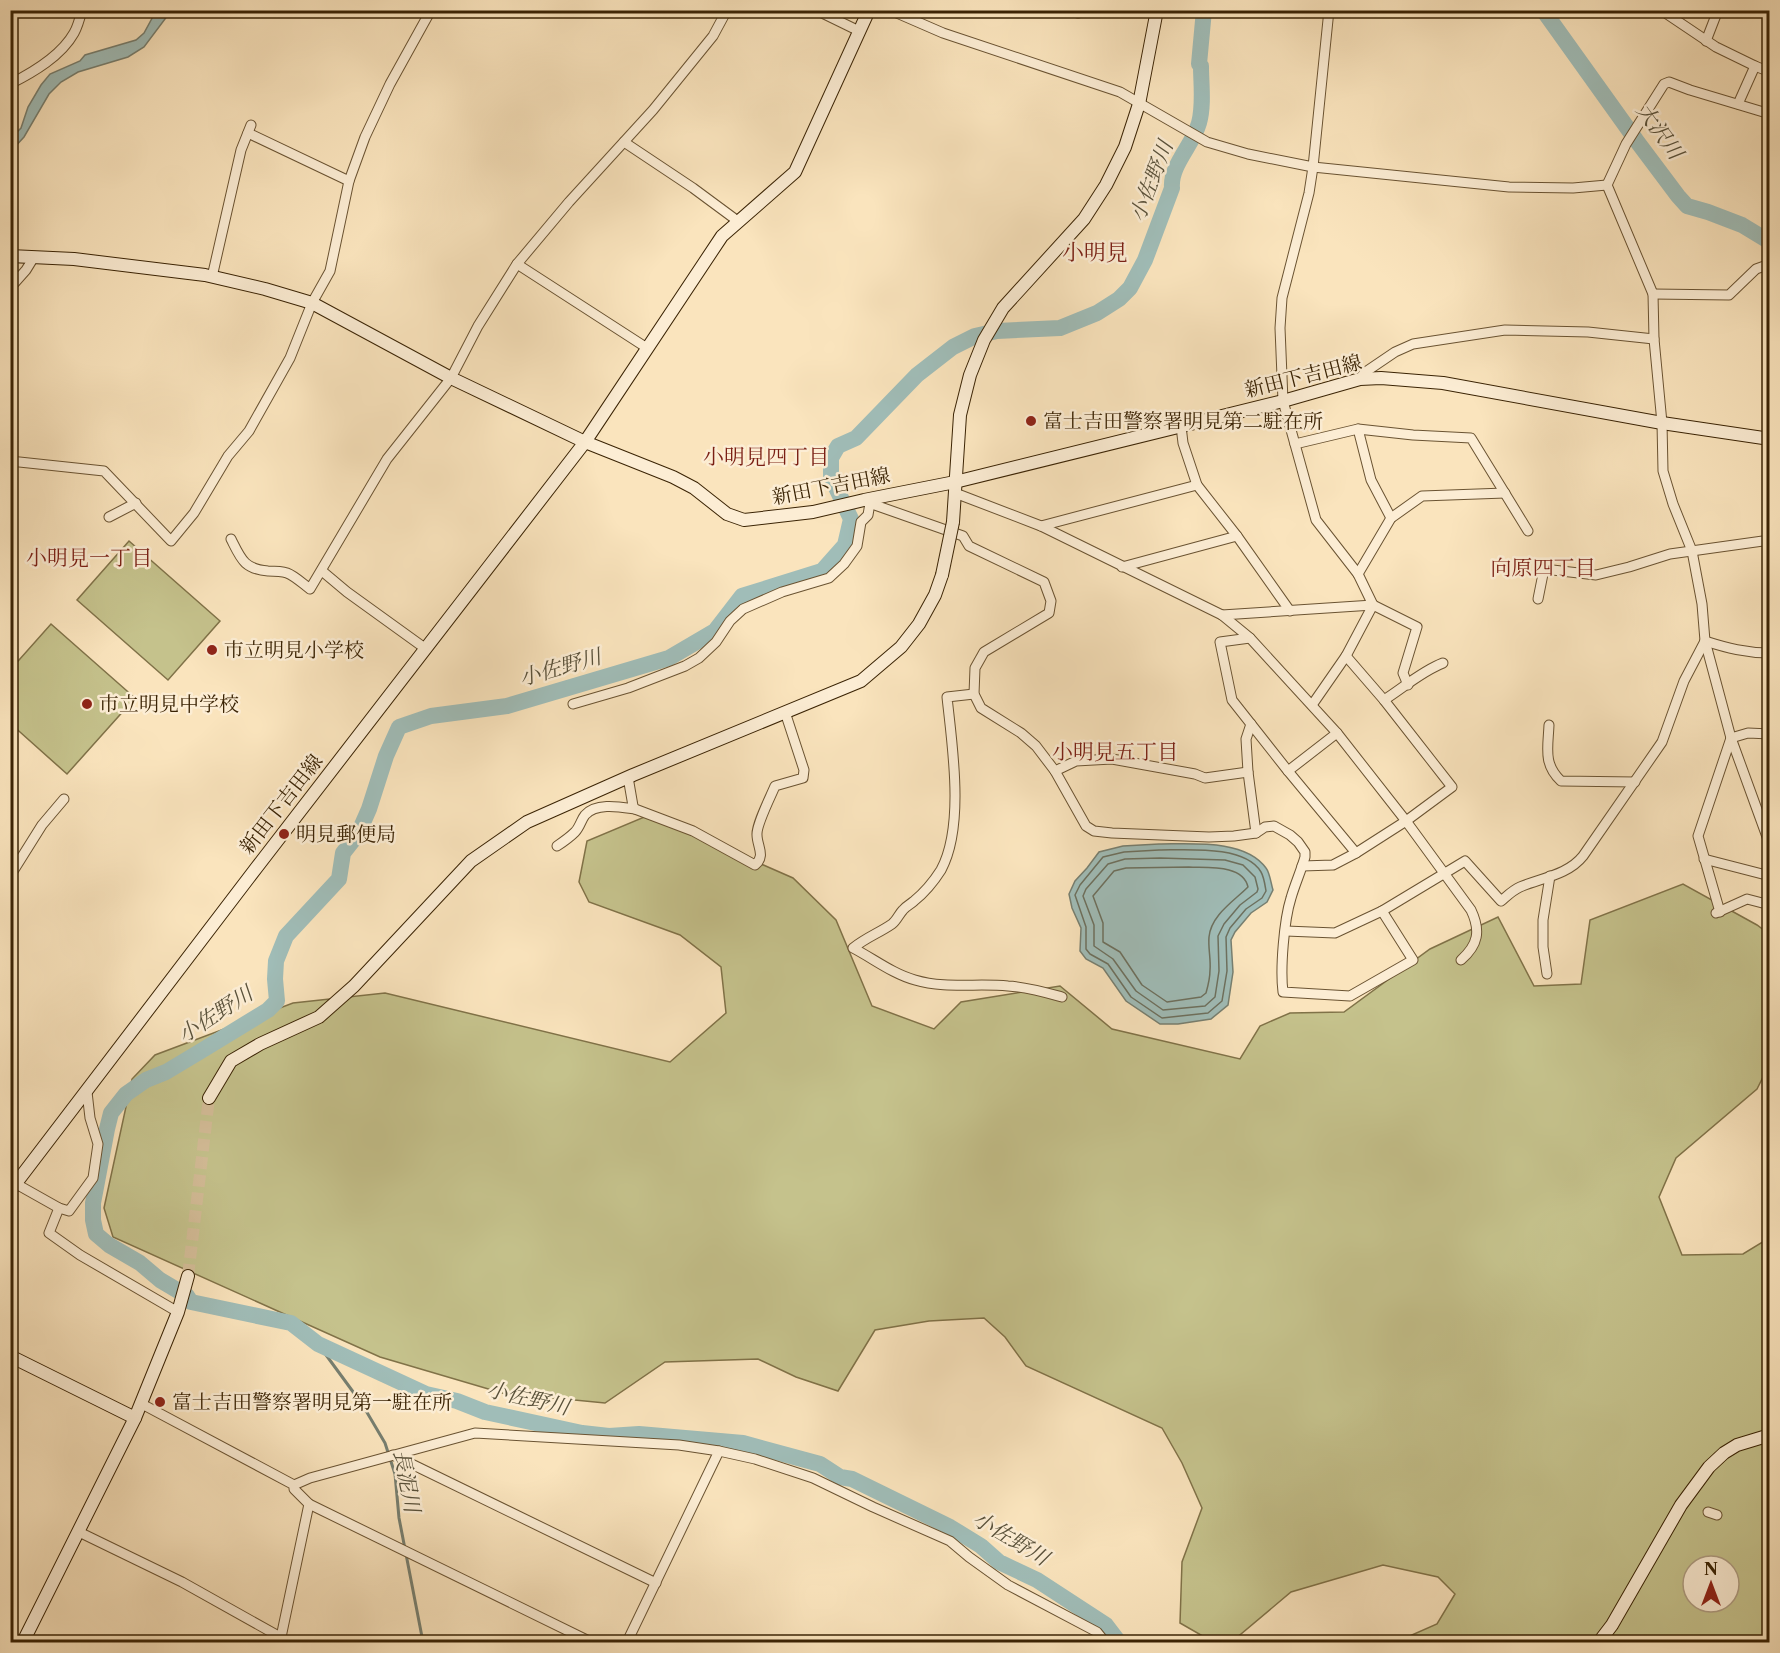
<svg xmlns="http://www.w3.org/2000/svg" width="1780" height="1653" viewBox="0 0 1780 1653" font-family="'Libre Caslon Text','Noto Serif JP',serif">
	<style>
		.green { fill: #c5c28c; stroke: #807248; stroke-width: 1.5; fill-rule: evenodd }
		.water { fill: #a0bdb8; stroke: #777f70; stroke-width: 1.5 }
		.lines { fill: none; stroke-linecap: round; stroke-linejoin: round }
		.shore { stroke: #6d705e; stroke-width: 1.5 }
		.stream { stroke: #777f70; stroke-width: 3 }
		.river { stroke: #a0bdb8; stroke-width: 16 }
		.secondary-tunnel { stroke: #d4bd98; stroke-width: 12; stroke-dasharray: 12 6; stroke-linecap: butt }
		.street-casing { stroke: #6a5332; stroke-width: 11 }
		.secondary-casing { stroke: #3a2304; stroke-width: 14 }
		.street { stroke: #fcedd4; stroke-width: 9 }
		.secondary { stroke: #fcedd4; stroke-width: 12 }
		.secondary-bridge-casing { stroke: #3a2304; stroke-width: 14; stroke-linecap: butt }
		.secondary-bridge { stroke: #fcedd4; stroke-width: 12 }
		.poi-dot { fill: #8f2418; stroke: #fcedd4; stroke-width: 2 }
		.labels { text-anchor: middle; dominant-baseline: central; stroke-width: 5; stroke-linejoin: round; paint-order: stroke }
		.street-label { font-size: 20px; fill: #3a2304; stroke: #fcedd4 }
		.poi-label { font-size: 20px; fill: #3a2304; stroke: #fcedd4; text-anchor: start }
		.water-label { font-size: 21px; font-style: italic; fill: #59513a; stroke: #fcedd4 }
		.neighbourhood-label { font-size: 21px; fill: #7a1f14; stroke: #fcedd4 }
		.quarter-label { font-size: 22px; fill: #7a1f14; stroke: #fcedd4 }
	</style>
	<rect width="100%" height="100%" fill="#fae4bd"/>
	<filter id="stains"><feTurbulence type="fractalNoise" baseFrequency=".00333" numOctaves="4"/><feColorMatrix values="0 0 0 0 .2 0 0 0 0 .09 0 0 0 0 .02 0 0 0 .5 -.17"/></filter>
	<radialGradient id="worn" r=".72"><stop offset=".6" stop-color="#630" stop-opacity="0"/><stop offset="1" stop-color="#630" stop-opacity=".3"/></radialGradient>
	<!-- green -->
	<g class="green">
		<polygon points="129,541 220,621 168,680 77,600"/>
		<polygon points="51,624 135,698 67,774 11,724 11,669"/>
		<path d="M 649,815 L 793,878 L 836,920 L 872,1006 L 934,1029 L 961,1002 L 1060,986 L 1112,1029 L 1240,1059 L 1260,1026 L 1290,1013 L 1344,1012 L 1430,949 L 1498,917 L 1534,986 L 1581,984 L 1590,920 L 1683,884 L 1757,925 L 1769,934 L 1769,1065 L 1757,1089 L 1676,1158 L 1659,1197 L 1682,1255 L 1743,1254 L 1769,1238 L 1769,1642 L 1396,1642 L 1437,1624 L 1455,1594 L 1438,1577 L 1383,1565 L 1291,1592 L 1235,1639 L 1213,1642 L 1180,1623 L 1182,1562 L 1202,1508 L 1182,1463 L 1162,1428 L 1026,1366 L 1005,1337 L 984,1318 L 929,1321 L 875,1330 L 838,1391 L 796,1377 L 758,1359 L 665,1362 L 605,1403 L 502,1393 L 380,1357 L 113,1237 L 104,1208 L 132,1079 L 155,1055 L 293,1003 L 385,993 L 670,1062 L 726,1013 L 721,967 L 680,935 L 589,902 L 579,882 L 587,841 ZM 1693,1566 L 1729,1566 L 1729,1602 L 1693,1602 Z"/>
	</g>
	<!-- water -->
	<g class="water">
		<polygon points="156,11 171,11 144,47 128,57 78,72 61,82 49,94 24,137 11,151 11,138 21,128 28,107 41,85 50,74 80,61 85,55 136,40 144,33"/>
		<path d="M 1159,844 C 1192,844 1245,839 1266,868 C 1270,873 1271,884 1273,890 L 1267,902 L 1251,913 L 1235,932 L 1231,940 L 1233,972 L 1228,1005 L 1211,1019 L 1178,1024 L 1160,1024 L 1126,1001 L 1103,968 L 1086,959 L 1080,951 L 1081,928 L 1072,908 L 1069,894 L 1075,881 L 1087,868 L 1099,852 L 1123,846 Z"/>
	</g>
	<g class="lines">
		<!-- shore -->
		<g class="shore">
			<path d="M 1159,850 C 1187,850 1245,845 1261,872 C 1264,877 1265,885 1266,891 L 1262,898 L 1246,909 L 1230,928 L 1226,937 L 1227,971 L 1222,1001 L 1208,1013 L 1162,1018 L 1131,997 L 1108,964 L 1090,954 L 1086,949 L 1086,927 L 1075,895 L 1080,885 L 1103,857 L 1124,852 Z"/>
			<polygon points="1160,858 1225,860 1243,865 1255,877 1258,889 1257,892 1240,905 1224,924 1218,936 1219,971 1215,997 1205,1006 1163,1010 1136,991 1113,959 1094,946 1094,925 1083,896 1086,889 1108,864 1125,859"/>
			<path d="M 1189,867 C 1207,868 1243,864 1248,887 C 1234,901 1211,915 1209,937 C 1208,948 1211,959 1210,970 C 1210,978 1208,986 1206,993 L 1201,997 L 1167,1002 L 1142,985 L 1120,952 L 1103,942 L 1103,923 L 1093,896 L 1114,871 L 1126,868 Z"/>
		</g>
		<!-- stream -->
		<polyline class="stream" points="318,1344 362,1404 385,1443 395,1474 399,1518 423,1642"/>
		<!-- river -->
		<g class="river">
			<polyline points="1543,10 1636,140 1678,196 1687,206 1708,212 1742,225 1770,242"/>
			<path d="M 1119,1642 L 1106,1625 L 1037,1580 L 999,1562 L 981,1546 L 950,1527 L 852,1479 L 840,1477 L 820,1464 L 743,1443 L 639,1434 L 609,1436 L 582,1433 L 485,1412 L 457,1401 L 426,1394 L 318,1344 L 291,1323 L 191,1302 L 187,1296 L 160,1280 L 140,1263 L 109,1245 L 96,1234 L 93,1220 L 93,1203 L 107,1129 L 111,1113 L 126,1094 L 146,1080 L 166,1072 L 201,1051 L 268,1010 L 277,1001 L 275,979 L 276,961 L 286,936 L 339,879 L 343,853 L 358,834 L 369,809 L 386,756 L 399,727 L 431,716 L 507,706 L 669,658 L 715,631 L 742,596 L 822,571 L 845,545 L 851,519 L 831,477 L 831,458 L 838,446 L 856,438 L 917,375 L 953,347 L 975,336 L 997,331 L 1060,328 L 1097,313 L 1119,299 L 1130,288 L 1145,260 L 1172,188 C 1170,165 1193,145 1199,123 C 1204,105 1201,84 1201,66 L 1199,64 L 1204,10"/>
		</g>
		<!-- secondary-tunnel -->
		<polyline class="secondary-tunnel" points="188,1276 209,1098"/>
		<!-- street casing -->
		<g class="street-casing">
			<g id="street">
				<polyline points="816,10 859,31"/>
				<polyline points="890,10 943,33 1120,92 1207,142 1248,154 1313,167 1509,187 1573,188 1607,185"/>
				<polyline points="1329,10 1313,167 1309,193 1282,298 1280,328 1283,401 1316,520 1358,574 1373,605"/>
				<polyline points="1661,10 1716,47 1755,66 1738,104"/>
				<polyline points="1078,13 1078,10"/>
				<polyline points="1706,41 1718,10"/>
				<polyline points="1755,66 1770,72"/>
				<path d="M 10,84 C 34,72 61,56 74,33 C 78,26 80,18 82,10"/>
				<polyline points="1770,114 1690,90 1669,82 1664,84 1626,144 1607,185 1653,294 1654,339 1662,423 1663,471 1673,504 1692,551 1702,604 1705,641 1731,738 1770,845"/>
				<polyline points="248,133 349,181"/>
				<polyline points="624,142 693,188 739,222"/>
				<polyline points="517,264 647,348"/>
				<polyline points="212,277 241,150 251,125"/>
				<polyline points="10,288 26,270 34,257"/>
				<polyline points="1653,294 1729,295 1756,269 1770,264"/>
				<polyline points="1360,379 1364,373 1395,352 1413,344 1505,330 1588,332 1654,339"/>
				<polyline points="1181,426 1183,443 1197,485 1237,536 1290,611"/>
				<polyline points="1358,429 1371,480 1391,518"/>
				<polyline points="1295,444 1358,429 1413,435 1471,438 1528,531"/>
				<polyline points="10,461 104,471 171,541 194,513 228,456 249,431 290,358 312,303 330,271 349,181 365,137 390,84 431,10"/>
				<path d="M 955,493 L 1041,526 L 1222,615 L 1250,638 L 1337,733 L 1406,821 L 1471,910 C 1481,931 1478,945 1461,960"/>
				<path d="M 864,500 L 872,504 L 963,536 L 969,546 L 1044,582 L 1051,601 L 1049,613 L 984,652 L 975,668 L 974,694 L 981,708 L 1021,733 L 1036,746 L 1055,771 L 1086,826 L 1094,831 L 1112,833 L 1209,837 L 1234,836 L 1256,833 L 1265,827 L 1274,826 L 1290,835 L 1298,842 L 1305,852 L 1305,857 C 1301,871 1295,884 1291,898 C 1284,920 1280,969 1283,992 L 1350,996 L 1413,960 L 1382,911"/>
				<polyline points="109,517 136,503"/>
				<polyline points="1041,526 1197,485"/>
				<path d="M 231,539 C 241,559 244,569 268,571 C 274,571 281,571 287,573 C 295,576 303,584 310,589 L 387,459 L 451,378 L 478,326 L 517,264 L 569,202 L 653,110 L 713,36 L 727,10"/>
				<polyline points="1122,567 1237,536"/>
				<polyline points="322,571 347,592 426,649"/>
				<polyline points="1358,574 1391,518 1422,496 1505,493"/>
				<polyline points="1538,599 1544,569 1596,575 1629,567 1670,554 1770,540"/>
				<polyline points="1222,615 1373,605 1417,627 1403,673 1408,685"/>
				<polyline points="1250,638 1220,642 1232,700 1288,771 1356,853"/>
				<path d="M 1705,641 C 1727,648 1746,653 1770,653"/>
				<path d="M 974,694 L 947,697 C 952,745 965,826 941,870 C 934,881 924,893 914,901 C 911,904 906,906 903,910 C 899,914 897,920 892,924 C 879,933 867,937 853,948 C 874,959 893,974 915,980 C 945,989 977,983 1008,986 C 1027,987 1044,992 1062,997"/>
				<path d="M 1384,700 C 1403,688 1422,671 1443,663"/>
				<polyline points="573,704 628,688 685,666 699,658 716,642 730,621 743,609 782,592 829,578 844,564 857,546 861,522 868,515 870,503"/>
				<polyline points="1312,705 1346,656 1373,605"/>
				<polyline points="1251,724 1246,739 1248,772 1256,833"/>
				<path d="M 1549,725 C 1548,748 1543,764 1561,781 L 1635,782"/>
				<polyline points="1731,738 1748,733 1770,734"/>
				<polyline points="1055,771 1076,761 1112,759 1195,774 1205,778 1248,772"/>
				<polyline points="1288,771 1337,733"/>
				<path d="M 628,777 L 633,806 L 635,809 L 693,831 L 755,865 C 766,856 757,846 757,835 C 756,825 771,796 775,786 L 803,778 L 804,770 L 785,712"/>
				<path d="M 557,846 C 563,842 570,837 575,832 C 580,827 581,820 585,815 C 596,802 621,807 635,809"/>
				<polyline points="1704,859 1770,876"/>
				<polyline points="1302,866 1333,865 1356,853 1406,821 1452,787 1384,700 1346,656"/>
				<polyline points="10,876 42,825 64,799"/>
				<polyline points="1720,912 1698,836 1731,738"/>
				<polyline points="1716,913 1747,899 1770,905"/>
				<path d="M 1286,931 L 1335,933 L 1382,911 L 1465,861 L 1501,901 C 1507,896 1513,890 1520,887 C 1541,878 1568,875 1583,856 L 1662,742 L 1684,681 L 1705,641"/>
				<polyline points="1547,974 1543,947 1543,920 1550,876"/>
				<polyline points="87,1092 90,1118 98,1144 93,1178 69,1211 59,1208 49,1233 80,1255 178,1312"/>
				<polyline points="11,1181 59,1208"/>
				<polyline points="140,1403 294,1485 294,1489 309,1504 591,1642"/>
				<polyline points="393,1455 656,1583"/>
				<polyline points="294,1485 310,1478 475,1433 679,1445 719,1451 755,1459 813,1478 873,1507 950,1541 969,1557 1008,1585 1097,1632 1105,1642"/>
				<polyline points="1708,1512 1717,1515"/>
				<polyline points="79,1532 182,1582 282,1638 285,1642"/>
				<polyline points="280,1642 309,1504"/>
				<polyline points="627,1642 719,1451"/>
			</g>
		</g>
		<!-- secondary casing -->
		<g class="secondary-casing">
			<g id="secondary">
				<polyline points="10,256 74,259 205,275 265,289 312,303 451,378 585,442 673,477 694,488 727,514 744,520 813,512 864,500 955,482 1283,401 1360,379 1381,378 1443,383 1662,423 1770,439"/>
				<polyline points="953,522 960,415 970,375 984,340 1003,308 1084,219 1106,185 1125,147 1139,104 1157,10"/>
				<polyline points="209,1098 231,1061 260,1044 319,1017 354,986 471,861 527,822 633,775 861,681 901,647 919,624 935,595 942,575"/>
				<polyline points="10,1191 257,867 585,442 722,236 795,172 869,10"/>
				<polyline points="10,1356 135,1418"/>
				<polyline points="23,1642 135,1418 178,1312 188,1276"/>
				<polyline points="1599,1642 1612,1625 1681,1505 1709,1467 1724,1453 1737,1445 1770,1435"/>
			</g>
		</g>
		<!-- street -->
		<use href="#street" class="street"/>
		<!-- secondary -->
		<use href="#secondary" class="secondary"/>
		<!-- secondary-bridge casing -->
		<g class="secondary-bridge-casing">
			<polyline id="secondary-bridge" points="942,575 953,522"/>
		</g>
		<!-- secondary-bridge -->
		<use href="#secondary-bridge" class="secondary-bridge"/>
	</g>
	<!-- markers -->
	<g class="poi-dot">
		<circle cx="1031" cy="421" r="6"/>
		<circle cx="212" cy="650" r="6"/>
		<circle cx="87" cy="704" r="6"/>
		<circle cx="284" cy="834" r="6"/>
		<circle cx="160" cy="1402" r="6"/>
	</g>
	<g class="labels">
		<!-- street labels -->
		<g class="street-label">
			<text transform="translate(1303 376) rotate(-14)">新田下吉田線</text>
			<text transform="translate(831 486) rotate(-11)">新田下吉田線</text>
			<text transform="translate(281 804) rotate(-52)">新田下吉田線</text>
		</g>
		<!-- poi labels -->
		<g class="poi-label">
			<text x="1043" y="421">富士吉田警察署明見第二駐在所</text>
			<text x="224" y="650">市立明見小学校</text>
			<text x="99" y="704">市立明見中学校</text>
			<text x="296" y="834">明見郵便局</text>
			<text x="172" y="1402">富士吉田警察署明見第一駐在所</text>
		</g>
		<!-- water labels -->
		<g class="water-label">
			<text transform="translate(1660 131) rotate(54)">大沢川</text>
			<text transform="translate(1151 181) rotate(-69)">小佐野川</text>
			<text transform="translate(560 667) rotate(-16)">小佐野川</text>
			<text transform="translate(215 1014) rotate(-33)">小佐野川</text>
			<text transform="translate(528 1398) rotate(13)">小佐野川</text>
			<text transform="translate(407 1481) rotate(79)">長泥川</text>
			<text transform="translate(1011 1538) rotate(31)">小佐野川</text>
		</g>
		<!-- neighbourhood labels -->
		<g class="neighbourhood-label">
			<text x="766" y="456">小明見四丁目</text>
			<text x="89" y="557">小明見一丁目</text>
			<text x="1543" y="567">向原四丁目</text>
			<text x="1115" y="751">小明見五丁目</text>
		</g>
		<!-- quarter labels -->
		<g class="quarter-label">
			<text x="1095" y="252">小明見</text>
		</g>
	</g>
	<!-- margin -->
	<rect width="1780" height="1653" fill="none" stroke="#fae4bd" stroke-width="36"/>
	<rect x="12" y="12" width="1756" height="1629" fill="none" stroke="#3a2304" stroke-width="3"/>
	<rect x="18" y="18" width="1744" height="1617" fill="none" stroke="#3a2304" stroke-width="1.5"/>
	<!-- north arrow -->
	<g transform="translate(1711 1584)"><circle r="28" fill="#fcedd4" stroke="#ae9c81" stroke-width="1.5"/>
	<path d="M0-4.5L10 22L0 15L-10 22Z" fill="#8f2418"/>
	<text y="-9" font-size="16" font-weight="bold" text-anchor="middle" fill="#3a2304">N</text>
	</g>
	<rect width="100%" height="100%" filter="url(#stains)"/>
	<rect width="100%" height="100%" fill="url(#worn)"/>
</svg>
